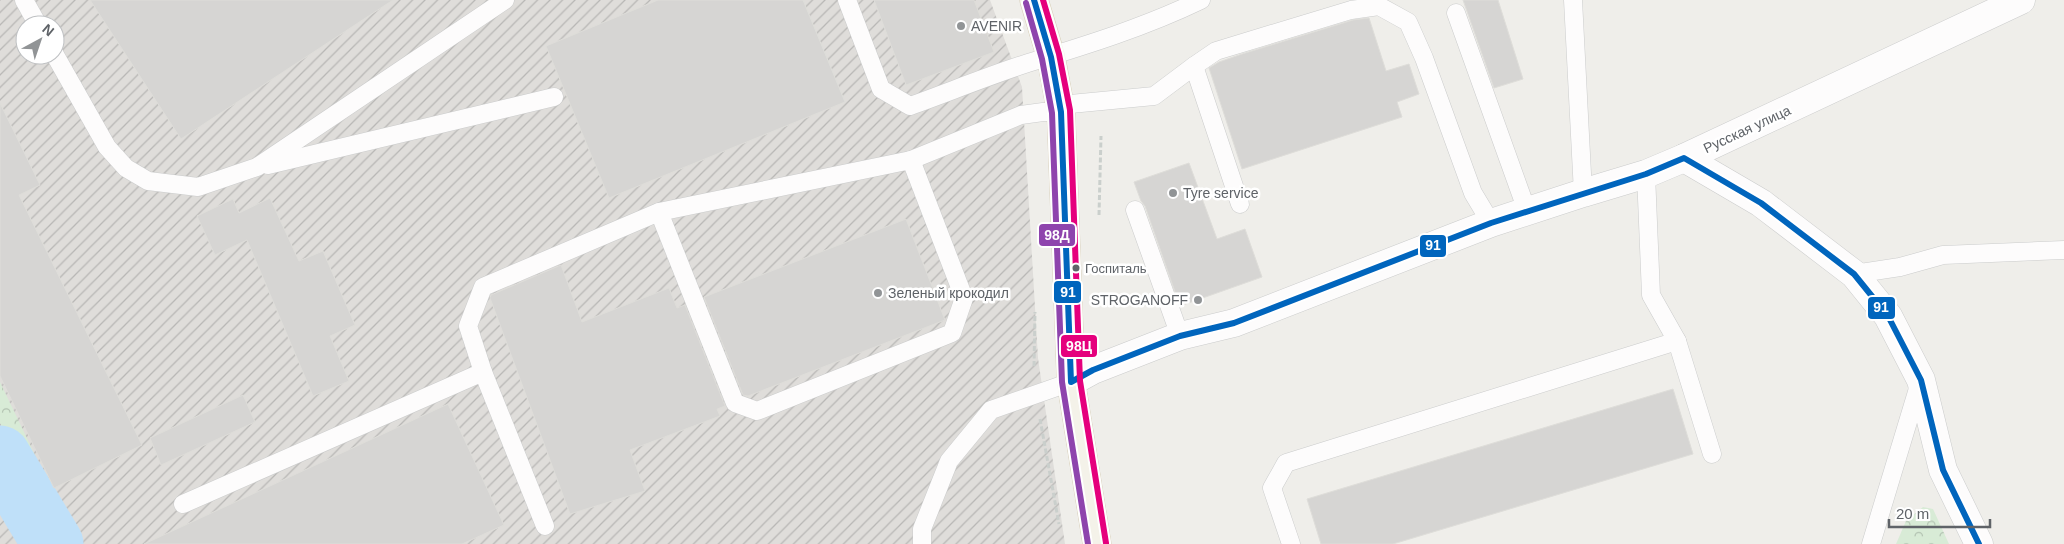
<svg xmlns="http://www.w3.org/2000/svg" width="2064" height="544" viewBox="0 0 2064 544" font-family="Helvetica,sans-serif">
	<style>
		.industrial { fill: url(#industrial-furrows); fill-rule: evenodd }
		.forest { fill: url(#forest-crowns) }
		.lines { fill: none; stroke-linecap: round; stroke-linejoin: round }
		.river { stroke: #bfe0f9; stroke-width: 61 }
		.building { fill: #d6d5d3; stroke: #deddd9 }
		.lane-casing { stroke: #cbcccc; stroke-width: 19 }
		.street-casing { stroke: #cbcccc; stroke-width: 29 }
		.primary-casing { stroke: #d7ceb8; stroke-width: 29 }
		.path { stroke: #cacfcc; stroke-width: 3; stroke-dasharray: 5 2.5; stroke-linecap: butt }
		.lane { stroke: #fdfcfc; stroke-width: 18 }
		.street { stroke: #fdfcfc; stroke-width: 28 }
		.primary { stroke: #f4f2e9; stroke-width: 28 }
		.bus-1-casing { stroke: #fff; stroke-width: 10 }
		.bus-2-casing { stroke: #fff; stroke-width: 10 }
		.bus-3-casing { stroke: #fff; stroke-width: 10 }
		.bus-1 { stroke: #0065bd; stroke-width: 6 }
		.bus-2 { stroke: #8e44ad; stroke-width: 6 }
		.bus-3 { stroke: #e5007d; stroke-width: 6 }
		.poi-dot { fill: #919496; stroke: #fff; stroke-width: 2 }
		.bus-dot { fill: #5f6368; stroke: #fff; stroke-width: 2 }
		.labels { text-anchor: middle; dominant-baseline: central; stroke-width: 5; stroke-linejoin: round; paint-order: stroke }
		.bus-label { font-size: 13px; fill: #5f6368; stroke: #fff; text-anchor: start }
		.poi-label { font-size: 14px; fill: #5f6368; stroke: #fff; text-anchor: start }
		.street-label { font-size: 14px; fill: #5f6368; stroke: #fff }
		.line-badge { stroke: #fff; stroke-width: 2 }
		.badge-label { font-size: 14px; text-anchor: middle; font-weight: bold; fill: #fff }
	</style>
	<defs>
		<pattern id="industrial-furrows" width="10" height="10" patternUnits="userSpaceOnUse" patternTransform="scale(1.25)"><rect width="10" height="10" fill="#dfddda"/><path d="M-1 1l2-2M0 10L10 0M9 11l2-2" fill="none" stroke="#b8b7b5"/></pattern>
		<pattern id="forest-crowns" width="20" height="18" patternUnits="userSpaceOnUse" patternTransform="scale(1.25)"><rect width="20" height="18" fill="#d8ebd6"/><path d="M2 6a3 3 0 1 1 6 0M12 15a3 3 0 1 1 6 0" fill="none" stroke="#b2c2b1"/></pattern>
	</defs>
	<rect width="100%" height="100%" fill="#efeeea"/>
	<!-- industrial -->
	<path class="industrial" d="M 0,0 L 990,0 L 1022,87 L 1038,358 L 1065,544 L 0,544 ZM 25,25 L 55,25 L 55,55 L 25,55 Z"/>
	<!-- forest -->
	<g class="forest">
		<polygon points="0,382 71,530 54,527 0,423"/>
		<polygon points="1923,507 1933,509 1949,544 1896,544 1906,521"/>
	</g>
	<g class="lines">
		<!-- river -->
		<polyline class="river" points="0,456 53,544"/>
	</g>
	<!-- building -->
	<g class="building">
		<polygon points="90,0 393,0 181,139"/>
		<polygon points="658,0 803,0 845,102 609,198 546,46"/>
		<polygon points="874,0 974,0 994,52 906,85"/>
		<polygon points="1463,0 1498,0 1523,79 1494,88"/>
		<polygon points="1369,18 1386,71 1409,64 1419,94 1397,102 1402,117 1242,169 1209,68 1219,62 1242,54 1353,20"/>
		<polygon points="0,103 40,185 19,195 142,445 54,488 0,376"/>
		<polygon points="1189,163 1217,239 1245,229 1262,277 1180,306 1145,206 1141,201 1134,182"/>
		<polygon points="270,198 299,261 323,251 355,325 330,336 349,381 313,396 247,240 215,255 197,216 233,199 239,213"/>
		<polygon points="906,219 945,320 748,396 743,395 704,297"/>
		<polygon points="561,265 582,322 669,288 677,308 685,305 725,406 717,409 720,416 630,450 645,491 570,514 490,298 491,295"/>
		<polygon points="1673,389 1693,454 1393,544 1321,544 1307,499"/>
		<polygon points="243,395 255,422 161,465 150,438"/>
		<polygon points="448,404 504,525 462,544 144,544"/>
	</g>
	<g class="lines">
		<!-- lane casing -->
		<g class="lane-casing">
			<g id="lane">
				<polyline points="24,0 38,25"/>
				<path d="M 847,0 L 881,89 L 910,106 C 949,92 988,76 1028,63 C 1087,45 1145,27 1201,0"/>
				<polyline points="1573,0 1583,193"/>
				<polyline points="1456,13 1527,211"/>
				<polyline points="55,55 107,147 126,168 148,181 198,187 257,167 505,0"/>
				<polyline points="1194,66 1216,51 1351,10 1379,6 1408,22 1424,58 1473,193 1491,223"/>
				<polyline points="1060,105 1154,96 1194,66 1240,204"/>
				<polyline points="268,165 554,97"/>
				<polyline points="1646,174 1651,295 1677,341 1712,454"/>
				<polyline points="1135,210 1180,336"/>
				<polyline points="659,212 735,403 757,411 952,333 964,298 911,160"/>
				<polyline points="1854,274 1900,267 1943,255 2064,250"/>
				<polyline points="483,372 545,526"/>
				<polyline points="183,504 483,372 468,326 483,287 659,212 911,160 1021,115 1043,112 1061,112"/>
				<polyline points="922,544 922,529 949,461 991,410 1071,382"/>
				<polyline points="1291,544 1272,488 1286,463 1677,341"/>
				<polyline points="1871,544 1920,382"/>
			</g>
		</g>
		<!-- street casing -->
		<g class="street-casing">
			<g id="street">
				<polyline points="1684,158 1761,203 1854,274 1888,316 1921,380 1943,470 1979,544"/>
				<polyline points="1071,382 1093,370 1180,336 1234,323 1491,223 1583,193 1646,174 1684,158 2021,0"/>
			</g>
		</g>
		<!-- primary casing -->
		<g class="primary-casing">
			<polyline id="primary" points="1034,0 1051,57 1061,112 1071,382 1097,544"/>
		</g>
		<!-- path -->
		<g class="path">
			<polyline points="1099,215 1101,136"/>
			<polyline points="1034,366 1035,312"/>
			<polyline points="1040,419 1059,524"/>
		</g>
		<!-- lane -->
		<use href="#lane" class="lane"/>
		<!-- street -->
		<use href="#street" class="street"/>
		<!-- primary -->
		<use href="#primary" class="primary"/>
		<!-- bus-1 casing -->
		<g class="bus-1-casing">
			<polyline id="bus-1" points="1034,0 1051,57 1061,112 1071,382 1093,370 1180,336 1234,323 1491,223 1646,174 1684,158 1761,203 1854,274 1888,316 1921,380 1943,470 1979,544"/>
		</g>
		<!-- bus-2 casing -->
		<g class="bus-2-casing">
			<polyline id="bus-2" points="1026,3 1042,59 1052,113 1062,382 1088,544"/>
		</g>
		<!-- bus-3 casing -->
		<g class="bus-3-casing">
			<polyline id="bus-3" points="1043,0 1059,54 1070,110 1080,381 1106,543"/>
		</g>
		<!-- bus-1 -->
		<use href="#bus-1" class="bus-1"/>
		<!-- bus-2 -->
		<use href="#bus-2" class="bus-2"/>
		<!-- bus-3 -->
		<use href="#bus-3" class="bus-3"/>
	</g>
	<!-- markers -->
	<g class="poi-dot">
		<circle cx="961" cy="26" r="5"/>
		<circle cx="1173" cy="193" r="5"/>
		<circle cx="878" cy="293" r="5"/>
		<circle cx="1198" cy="300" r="5"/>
	</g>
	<circle class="bus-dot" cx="1076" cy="268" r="4.5"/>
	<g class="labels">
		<!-- bus labels -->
		<g class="bus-label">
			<text x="1085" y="268">Госпиталь</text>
		</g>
		<!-- poi labels -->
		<g class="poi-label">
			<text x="971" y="26">AVENIR</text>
			<text x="1183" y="193">Tyre service</text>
			<text x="888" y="293">Зеленый крокодил</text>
			<text x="1188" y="300" text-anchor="end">STROGANOFF</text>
		</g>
		<!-- street labels -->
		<g class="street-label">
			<text transform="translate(1747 129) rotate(-25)">Русская улица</text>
		</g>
	</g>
	<g class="line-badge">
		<rect x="1038" y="223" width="38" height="24" rx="5" fill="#8e44ad"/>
		<rect x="1419" y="234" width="28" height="24" rx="5" fill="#0065bd"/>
		<rect x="1053" y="280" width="29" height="24" rx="5" fill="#0065bd"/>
		<rect x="1867" y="296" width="29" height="24" rx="5" fill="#0065bd"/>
		<rect x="1060" y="334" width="38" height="24" rx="5" fill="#e5007d"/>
	</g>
	<g class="badge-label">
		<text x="1057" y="240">98Д</text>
		<text x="1433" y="250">91</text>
		<text x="1068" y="297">91</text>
		<text x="1881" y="312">91</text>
		<text x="1079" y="351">98Ц</text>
	</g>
	<!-- north arrow -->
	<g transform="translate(40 40) rotate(40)"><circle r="24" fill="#ffffff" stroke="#bfc1c3"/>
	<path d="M0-4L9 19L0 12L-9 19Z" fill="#919496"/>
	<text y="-8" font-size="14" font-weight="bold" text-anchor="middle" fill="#5f6368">N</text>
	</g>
	<!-- scale -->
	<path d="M1889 519v8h101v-8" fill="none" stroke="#5f6368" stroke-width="2.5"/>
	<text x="1896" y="519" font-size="15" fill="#5f6368" stroke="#ffffff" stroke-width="4" paint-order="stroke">20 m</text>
</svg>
